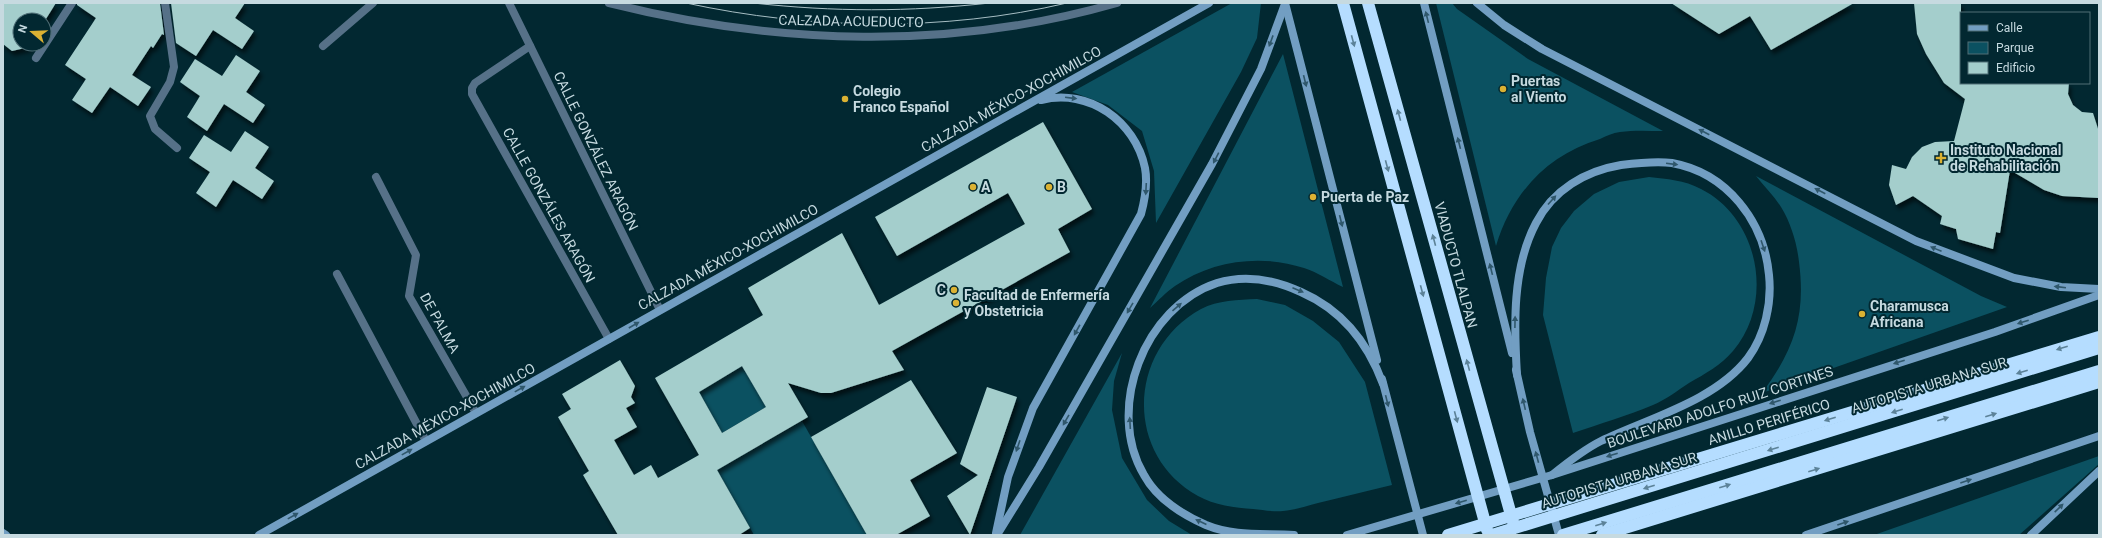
<svg xmlns="http://www.w3.org/2000/svg" width="2102" height="538" viewBox="0 0 2102 538" font-family="Roboto,sans-serif">
	<style>
		.green { fill: #0b5161 }
		.building { fill: #a4cecc; fill-rule: evenodd; filter: url(#shadow) }
		.lines { fill: none; stroke-linecap: round; stroke-linejoin: round }
		.street { stroke: #567188; stroke-width: 8 }
		.secondary { stroke: #729ec2; stroke-width: 8 }
		.highway { stroke: #b5ddff; stroke-width: 12 }
		.tram { stroke: #a6bdc3; stroke-width: 1 }
		.oneway { fill: #2f576b }
		.oneway2 { fill: #5c8298 }
		.poi-dot { fill: #dbb233; stroke: #022831; stroke-width: 1.5 }
		.labels { text-anchor: middle; dominant-baseline: central; stroke-width: 4; stroke-linejoin: round; paint-order: stroke }
		.street-label { font-size: 14px; fill: #c6dae0; stroke: #022831 }
		.poi-label { font-size: 14px; font-weight: bold; fill: #c6dae0; stroke: #022831; text-anchor: start }
	</style>
	<defs>
		<filter id="shadow"><feDropShadow dx="2.5" dy="4.5" stdDeviation="2" flood-color="#0009"/></filter>
	</defs>
	<rect width="100%" height="100%" fill="#022831"/>
	<!-- green -->
	<g class="green">
		<polygon points="1232,3 1261,3 1257,38 1241,72 1156,223 1154,171 1142,131 1108,105 1072,92"/>
		<path d="M 1436,3 L 1452,3 L 1457,9 L 1528,59 L 1663,131 C 1649,131 1634,130 1620,132 C 1613,133 1606,136 1600,139 C 1547,155 1512,193 1496,246 Z"/>
		<path d="M 1283,54 L 1343,287 C 1330,281 1317,272 1304,268 C 1262,254 1212,260 1175,286 C 1166,292 1158,301 1150,308 Z"/>
		<path d="M 1756,176 L 1981,296 L 2007,307 L 1762,393 C 1794,350 1806,316 1799,262 C 1797,244 1791,223 1781,207 C 1774,196 1764,186 1756,176 Z"/>
		<path d="M 1649,177 C 1667,179 1684,180 1701,189 C 1759,218 1775,302 1733,351 C 1721,365 1705,374 1689,383 C 1677,391 1665,400 1653,405 C 1627,416 1599,424 1573,433 L 1543,315 L 1546,278 L 1552,247 L 1561,228 L 1574,211 L 1594,194 L 1619,182 Z"/>
		<path d="M 1257,299 L 1285,305 L 1313,321 L 1339,342 L 1365,382 L 1392,485 C 1367,491 1343,497 1318,503 C 1307,506 1295,510 1283,511 C 1274,512 1263,510 1253,509 C 1235,508 1214,505 1198,496 C 1123,454 1128,349 1201,309 C 1218,300 1238,300 1257,299 Z"/>
		<polygon points="1122,353 1114,381 1112,410 1122,458 1147,500 1169,521 1192,535 1020,535"/>
		<polygon points="742,366 766,407 722,433 699,392"/>
		<polygon points="802,421 867,535 754,535 717,470"/>
		<polygon points="2099,456 2099,464 2019,535 1874,535"/>
	</g>
	<!-- building -->
	<g class="building">
		<polygon points="3,3 56,3 44,22 44,20 20,20 20,44 30,44 29,47 12,51 3,44"/>
		<polygon points="77,3 160,3 164,35 162,34 153,48 151,46 132,75 151,87 138,106 110,87 92,113 72,100 86,79 65,65 96,18 77,5"/>
		<polygon points="171,3 245,3 235,18 254,31 242,49 213,30 196,56 176,43"/>
		<polygon points="1671,3 1854,3 1771,50 1750,16 1719,34"/>
		<polygon points="1914,3 1961,3 1961,83 2069,83 2068,94 2073,105 2082,112 2093,113 2099,132 2099,198 2062,196 2044,190 2010,170 2000,233 1996,232 1993,249 1958,239 1956,229 1940,224 1942,216 1913,196 1896,205 1889,185 1892,165 1906,169 1912,157 1922,147 1935,142 1954,141 1965,99 1944,83 1926,54 1917,34"/>
		<polygon points="236,55 260,71 246,92 265,105 253,123 224,104 207,131 187,117 200,96 180,82 195,59 222,76"/>
		<path d="M 1043,122 L 1092,209 L 1058,229 L 1070,252 L 892,351 L 904,370 L 831,393 L 821,393 L 788,383 L 808,417 L 717,470 L 750,528 L 739,535 L 618,535 L 583,475 L 589,471 L 558,417 L 571,409 L 562,394 L 620,360 L 635,386 L 631,397 L 635,403 L 626,408 L 637,427 L 614,440 L 634,475 L 651,465 L 658,478 L 699,455 L 655,378 L 763,315 L 748,288 L 842,233 L 879,305 L 1025,224 L 1008,193 L 897,256 L 875,217 ZM 742,366 L 766,407 L 722,433 L 699,392 Z"/>
		<polygon points="245,131 269,147 255,168 274,181 262,199 233,180 216,207 196,193 210,172 189,158 204,135 231,152"/>
		<polygon points="911,380 957,453 910,480 930,516 896,535 867,535 811,437"/>
		<polygon points="987,387 1017,397 970,535 947,496 978,475 960,464"/>
	</g>
	<g class="lines">
		<!-- street -->
		<g class="street">
			<polyline points="165,3 174,67 170,82 150,116 155,129 177,148"/>
			<polyline points="509,3 660,310"/>
			<path d="M 609,3 C 776,45 950,51 1117,3"/>
			<polyline points="323,46 373,3"/>
			<polyline points="530,46 475,83 472,88 472,94 609,339"/>
			<polyline points="36,58 72,3"/>
			<polyline points="376,177 416,255 409,296 476,413"/>
			<polyline points="337,274 426,441"/>
		</g>
		<!-- secondary -->
		<g class="secondary">
			<polyline points="1285,3 1377,360"/>
			<polyline points="1424,3 1512,353"/>
			<polyline points="1477,3 1504,25 1542,49 1916,241 2014,278 2061,287 2099,289"/>
			<polyline points="1516,370 1530,432 1559,535"/>
			<path d="M 1517,375 C 1514,326 1512,268 1536,223 C 1553,190 1585,171 1621,165 C 1637,163 1657,161 1672,163 C 1727,173 1764,221 1769,275 C 1772,303 1765,335 1748,358 C 1715,401 1649,418 1601,441 C 1583,450 1568,462 1552,475"/>
			<polyline points="1382,379 1423,535"/>
			<polyline points="3,533 6,535"/>
			<path d="M 996,533 L 1008,477 L 1033,408 L 1141,214 C 1145,199 1148,184 1145,168 C 1135,121 1089,88 1041,100"/>
			<polyline points="259,535 1209,3"/>
			<polyline points="997,535 1039,467 1212,164 1261,69 1285,4"/>
			<path d="M 1294,535 C 1264,533 1235,537 1206,525 C 1181,514 1157,499 1144,475 C 1105,409 1144,307 1217,283 C 1246,274 1275,280 1301,292 C 1342,310 1368,343 1383,384"/>
			<polyline points="1347,535 1552,475 1995,332 2099,295"/>
			<polyline points="1806,535 2099,436"/>
			<polyline points="2031,535 2099,471"/>
		</g>
		<!-- highway -->
		<g class="highway">
			<polyline points="1343,3 1487,530"/>
			<polyline points="1368,3 1513,522"/>
			<polyline points="1448,535 2099,337"/>
			<polyline points="1492,535 2099,348"/>
			<polyline points="1563,535 2099,371"/>
			<polyline points="1602,535 2099,382"/>
		</g>
		<!-- tram -->
		<g class="tram">
			<path d="M 686,3 C 810,30 944,32 1067,3"/>
			<path d="M 753,3 C 835,12 908,12 990,3"/>
		</g>
	</g>
	<!-- one-way arrows -->
	<defs><path id="oneway-solid" d="M-6-.8H1V-3.2L6.5 0L1 3.2V.8H-6Z"/></defs>
	<g class="oneway">
		<use href="#oneway-solid" transform="translate(1427 17) rotate(-104)"/>
		<use href="#oneway-solid" transform="translate(1271 41) rotate(110)"/>
		<use href="#oneway-solid" transform="translate(1305 81) rotate(76)"/>
		<use href="#oneway-solid" transform="translate(1071 98) rotate(7)"/>
		<use href="#oneway-solid" transform="translate(1704 132) rotate(-153)"/>
		<use href="#oneway-solid" transform="translate(1459 143) rotate(-104)"/>
		<use href="#oneway-solid" transform="translate(1216 158) rotate(117)"/>
		<use href="#oneway-solid" transform="translate(1672 164) rotate(7)"/>
		<use href="#oneway-solid" transform="translate(1146 189) rotate(93)"/>
		<use href="#oneway-solid" transform="translate(1820 191) rotate(-153)"/>
		<use href="#oneway-solid" transform="translate(1552 200) rotate(-48)"/>
		<use href="#oneway-solid" transform="translate(1341 221) rotate(76)"/>
		<use href="#oneway-solid" transform="translate(1763 246) rotate(71)"/>
		<use href="#oneway-solid" transform="translate(1936 249) rotate(-158)"/>
		<use href="#oneway-solid" transform="translate(1491 269) rotate(-104)"/>
		<use href="#oneway-solid" transform="translate(2060 287) rotate(-173)"/>
		<use href="#oneway-solid" transform="translate(1298 290) rotate(23)"/>
		<use href="#oneway-solid" transform="translate(1177 307) rotate(-41)"/>
		<use href="#oneway-solid" transform="translate(1130 308) rotate(120)"/>
		<use href="#oneway-solid" transform="translate(1515 322) rotate(-89)"/>
		<use href="#oneway-solid" transform="translate(2023 322) rotate(162)"/>
		<use href="#oneway-solid" transform="translate(634 325) rotate(-30)"/>
		<use href="#oneway-solid" transform="translate(1077 330) rotate(119)"/>
		<use href="#oneway-solid" transform="translate(1899 362) rotate(162)"/>
		<use href="#oneway-solid" transform="translate(520 389) rotate(-29)"/>
		<use href="#oneway-solid" transform="translate(1387 401) rotate(76)"/>
		<use href="#oneway-solid" transform="translate(1775 402) rotate(162)"/>
		<use href="#oneway-solid" transform="translate(1524 404) rotate(-103)"/>
		<use href="#oneway-solid" transform="translate(1066 420) rotate(120)"/>
		<use href="#oneway-solid" transform="translate(1130 423) rotate(-93)"/>
		<use href="#oneway-solid" transform="translate(1018 446) rotate(109)"/>
		<use href="#oneway-solid" transform="translate(407 452) rotate(-29)"/>
		<use href="#oneway-solid" transform="translate(1612 455) rotate(162)"/>
		<use href="#oneway-solid" transform="translate(1537 457) rotate(-105)"/>
		<use href="#oneway-solid" transform="translate(1966 481) rotate(-19)"/>
		<use href="#oneway-solid" transform="translate(1461 502) rotate(164)"/>
		<use href="#oneway-solid" transform="translate(2059 508) rotate(-44)"/>
		<use href="#oneway-solid" transform="translate(293 516) rotate(-29)"/>
		<use href="#oneway-solid" transform="translate(1201 522) rotate(-155)"/>
		<use href="#oneway-solid" transform="translate(1843 523) rotate(-19)"/>
	</g>
	<g class="oneway2">
		<use href="#oneway-solid" transform="translate(1353 41) rotate(75)"/>
		<use href="#oneway-solid" transform="translate(1399 115) rotate(-105)"/>
		<use href="#oneway-solid" transform="translate(1387 166) rotate(75)"/>
		<use href="#oneway-solid" transform="translate(1434 240) rotate(-105)"/>
		<use href="#oneway-solid" transform="translate(1422 291) rotate(75)"/>
		<use href="#oneway-solid" transform="translate(2062 348) rotate(163)"/>
		<use href="#oneway-solid" transform="translate(1468 365) rotate(-105)"/>
		<use href="#oneway-solid" transform="translate(2022 372) rotate(163)"/>
		<use href="#oneway-solid" transform="translate(1897 411) rotate(163)"/>
		<use href="#oneway-solid" transform="translate(1991 415) rotate(-17)"/>
		<use href="#oneway-solid" transform="translate(1456 417) rotate(75)"/>
		<use href="#oneway-solid" transform="translate(1830 419) rotate(163)"/>
		<use href="#oneway-solid" transform="translate(1943 419) rotate(-17)"/>
		<use href="#oneway-solid" transform="translate(1773 449) rotate(163)"/>
		<use href="#oneway-solid" transform="translate(1814 470) rotate(-17)"/>
		<use href="#oneway-solid" transform="translate(1725 486) rotate(-17)"/>
		<use href="#oneway-solid" transform="translate(1649 487) rotate(163)"/>
		<use href="#oneway-solid" transform="translate(1601 524) rotate(-17)"/>
	</g>
	<!-- markers -->
	<g class="poi-dot">
		<circle cx="1503" cy="89" r="4"/>
		<circle cx="845" cy="99" r="4"/>
		<path d="M1939 152h4v4h4v4h-4v4h-4v-4h-4v-4h4z"/>
		<circle cx="973" cy="187" r="4"/>
		<circle cx="1049" cy="187" r="4"/>
		<circle cx="1313" cy="197" r="4"/>
		<circle cx="954" cy="290" r="4"/>
		<circle cx="956" cy="303" r="4"/>
		<circle cx="1862" cy="314" r="4"/>
	</g>
	<g class="labels">
		<!-- street labels -->
		<g class="street-label">
			<text transform="translate(851 21) rotate(1)">CALZADA ACUEDUCTO</text>
			<text transform="translate(1011 99) rotate(-29)">CALZADA MÉXICO-XOCHIMILCO</text>
			<text transform="translate(596 151) rotate(64)">CALLE GONZÁLEZ ARAGÓN</text>
			<text transform="translate(549 205) rotate(61)">CALLE GONZÁLES ARAGÓN</text>
			<text transform="translate(728 257) rotate(-29)">CALZADA MÉXICO-XOCHIMILCO</text>
			<text transform="translate(1456 265) rotate(75)">VIADUCTO TLALPAN</text>
			<text transform="translate(440 323) rotate(61)">DE PALMA</text>
			<text transform="translate(1929 385) rotate(-17)">AUTOPISTA URBANA SUR</text>
			<text transform="translate(1720 407) rotate(-18)">BOULEVARD ADOLFO RUIZ CORTINES</text>
			<text transform="translate(445 416) rotate(-29)">CALZADA MÉXICO-XOCHIMILCO</text>
			<text transform="translate(1769 422) rotate(-17)">ANILLO PERIFÉRICO</text>
			<text transform="translate(1619 480) rotate(-17)">AUTOPISTA URBANA SUR</text>
		</g>
		<!-- poi labels -->
		<g class="poi-label">
			<text x="1511" y="81">Puertas<tspan x="1511" dy="16">al Viento</tspan></text>
			<text x="853" y="91">Colegio<tspan x="853" dy="16">Franco Español</tspan></text>
			<text x="1950" y="150">Instituto Nacional<tspan x="1950" dy="16">de Rehabilitación</tspan></text>
			<text x="981" y="187">A</text>
			<text x="1057" y="187">B</text>
			<text x="1321" y="197">Puerta de Paz</text>
			<text x="946" y="290" text-anchor="end">C</text>
			<text x="964" y="295">Facultad de Enfermería<tspan x="964" dy="16">y Obstetricia</tspan></text>
			<text x="1870" y="306">Charamusca<tspan x="1870" dy="16">Africana</tspan></text>
		</g>
	</g>
	<!-- border -->
	<rect width="2102" height="538" fill="none" stroke="#c6dae0" stroke-width="8"/>
	<!-- legend -->
	<rect x="1960" y="12" width="130" height="72" fill="#022831" stroke="#506f77"/>
	<rect x="1968" y="25" width="20" height="6" fill="#729ec2" stroke="#506f77"/>
	<text x="1996" y="32" font-size="12" fill="#c6dae0">Calle</text>
	<rect x="1968" y="42" width="20" height="12" fill="#0b5161" stroke="#506f77"/>
	<text x="1996" y="52" font-size="12" fill="#c6dae0">Parque</text>
	<rect x="1968" y="62" width="20" height="12" fill="#a4cecc" stroke="#506f77"/>
	<text x="1996" y="72" font-size="12" fill="#c6dae0">Edificio</text>
	<!-- north arrow -->
	<g transform="translate(32 32) rotate(289)"><circle r="19" fill="#022831" stroke="#506f77"/>
	<path d="M0-3L7 15L0 10L-7 15Z" fill="#dbb233"/>
	<text y="-6" font-size="11" font-weight="bold" text-anchor="middle" fill="#c6dae0">N</text>
	</g>
</svg>
